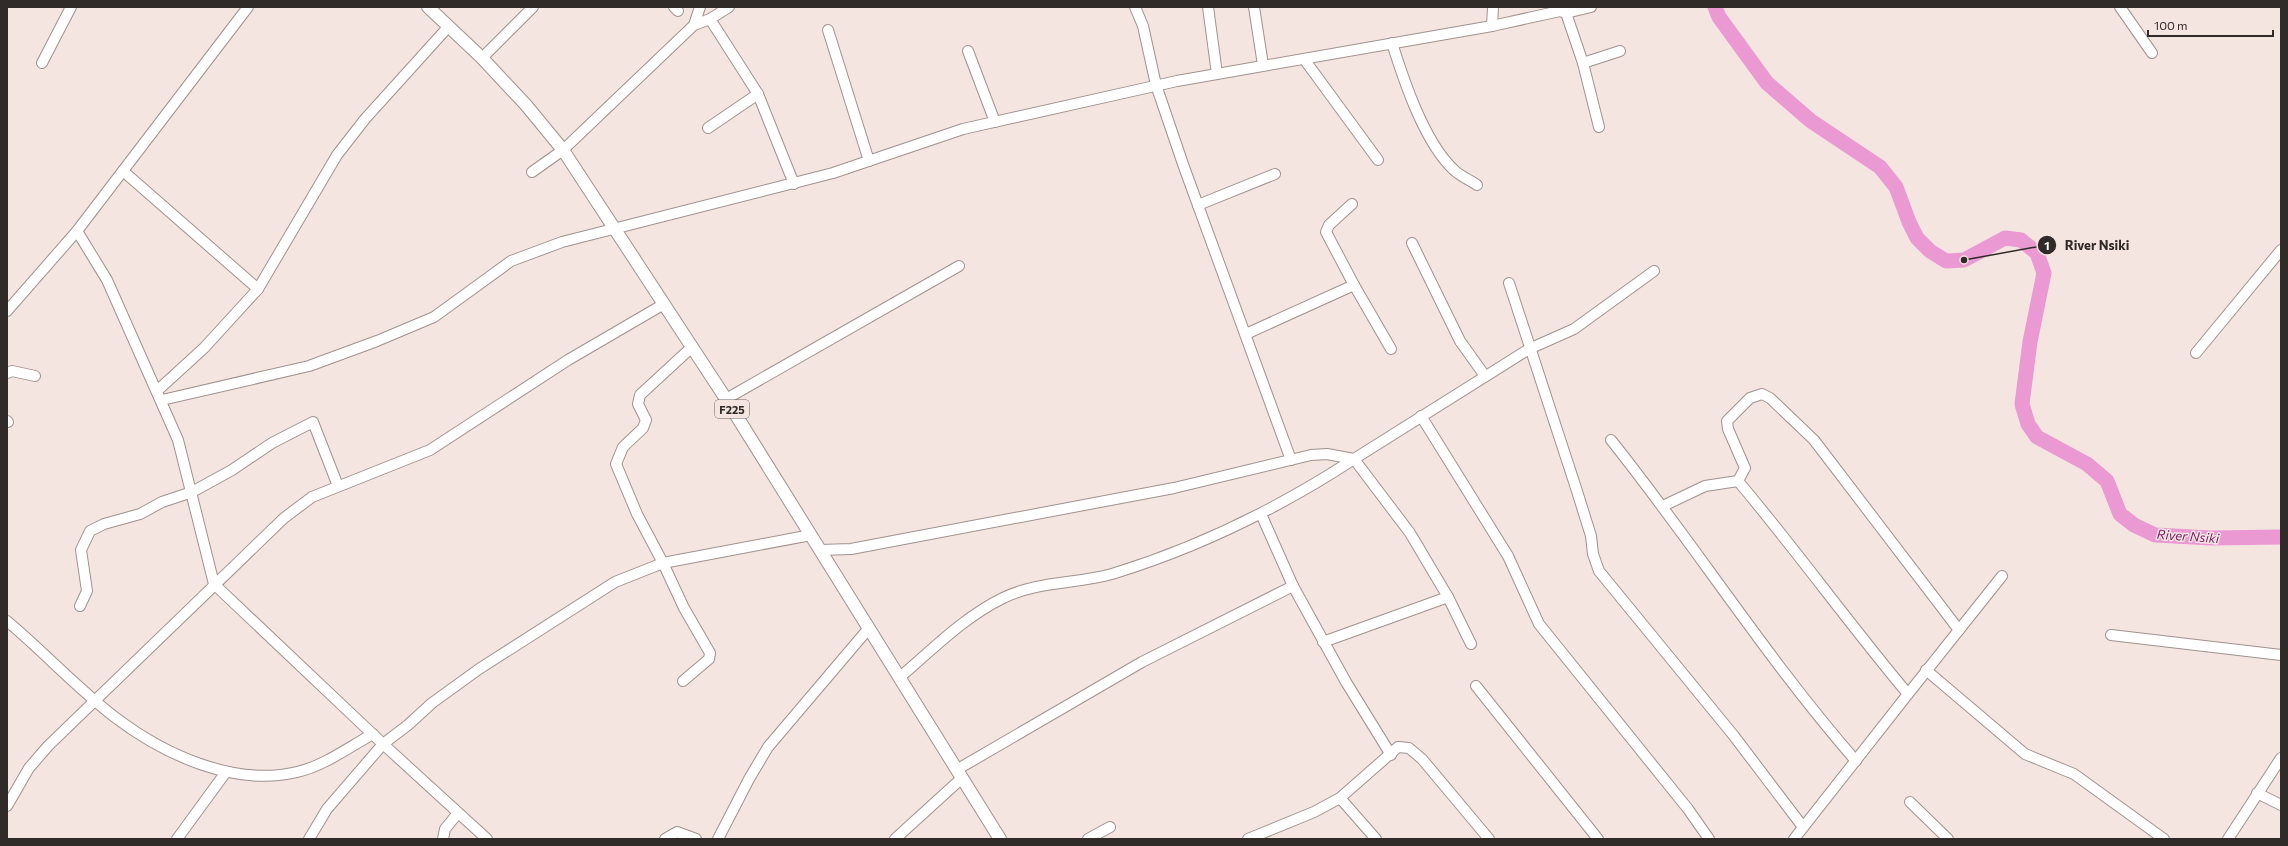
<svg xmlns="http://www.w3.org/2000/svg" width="2288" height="846" viewBox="0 0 2288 846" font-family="Commissioner,sans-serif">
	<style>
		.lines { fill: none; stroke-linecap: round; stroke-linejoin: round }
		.river { stroke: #eb99d3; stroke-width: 15 }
		.minor-casing { stroke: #a0928e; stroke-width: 12 }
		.major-casing { stroke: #a0928e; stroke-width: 14 }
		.minor { stroke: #fff; stroke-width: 10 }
		.major { stroke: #fff; stroke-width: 12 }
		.labels { text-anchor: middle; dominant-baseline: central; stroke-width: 3; stroke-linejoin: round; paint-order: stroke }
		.shield { fill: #f5e5e1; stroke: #6b6260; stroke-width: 1 }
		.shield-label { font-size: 11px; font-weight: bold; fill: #302a29 }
		.water-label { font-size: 13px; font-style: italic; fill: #791964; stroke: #f5e5e1 }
		.leader { fill: none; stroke: #302a29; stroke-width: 1.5 }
		.callout-dot { fill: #302a29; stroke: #f5e5e1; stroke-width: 1.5 }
		.mark-label { font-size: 12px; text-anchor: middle; font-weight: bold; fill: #fff }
		.callout-label { font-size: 13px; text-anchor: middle; font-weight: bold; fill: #302a29; stroke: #f5e5e1; stroke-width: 3; stroke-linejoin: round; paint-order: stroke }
	</style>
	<rect width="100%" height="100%" fill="#f5e5e1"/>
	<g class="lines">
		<!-- river -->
		<polyline class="river" points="1715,7 1719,17 1767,83 1811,121 1880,167 1896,187 1909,222 1917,238 1930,251 1946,261 1964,260 2005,238 2021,240 2037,253 2044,273 2030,342 2022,404 2028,424 2037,437 2087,464 2107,481 2120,514 2134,525 2155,535 2211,538 2281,537"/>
		<!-- minor casing -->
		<g class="minor-casing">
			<g id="minor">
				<polyline points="674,7 678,11"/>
				<polyline points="1135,7 1143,26 1156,85 1184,167 1291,460"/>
				<polyline points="1208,7 1217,74"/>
				<polyline points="1254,7 1263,65"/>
				<polyline points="2120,7 2152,53"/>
				<polyline points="1566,13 1591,7"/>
				<polyline points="710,19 758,94 794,184"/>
				<polyline points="694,25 700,7"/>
				<polyline points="1492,26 1493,7"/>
				<polyline points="828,30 869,161"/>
				<path d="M 1392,43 C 1404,81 1424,142 1454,170 C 1460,176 1470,180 1477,185"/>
				<polyline points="968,51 995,122"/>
				<polyline points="482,58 533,7"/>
				<polyline points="1304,59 1378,160"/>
				<polyline points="42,63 71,7"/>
				<polyline points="1599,127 1583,63 1620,51"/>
				<polyline points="708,128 758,94"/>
				<polyline points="123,171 258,289"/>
				<polyline points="532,172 563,150 694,25 710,19 729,7"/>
				<polyline points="1198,205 1275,174"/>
				<polyline points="77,231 107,280 178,440 214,584 383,744 487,839"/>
				<polyline points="1412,243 1460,341 1485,376"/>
				<polyline points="1509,283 1576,488 1591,536 1593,554 1599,571 1734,736 1803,827"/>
				<polyline points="1354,285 1391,349"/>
				<polyline points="7,311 77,231 248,7"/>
				<polyline points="1246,334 1354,285 1326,232 1329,225 1352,204"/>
				<polyline points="2196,353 2281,250"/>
				<polyline points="7,373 12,371 35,376"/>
				<polyline points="158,390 204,348 258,289 337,155 365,119 449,26"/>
				<polyline points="726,399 959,266"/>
				<polyline points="162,400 309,366 377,341 434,317 511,261 562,242 833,173 963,129 1177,81 1492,26 1560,11 1566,13 1583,63"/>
				<polyline points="1421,416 1508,556 1539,624 1688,809 1709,839"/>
				<polyline points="7,421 8,422"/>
				<path d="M 1611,440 C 1695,545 1767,659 1856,761"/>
				<path d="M 1738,481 C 1797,551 1850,625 1908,694 L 1794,839"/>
				<polyline points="1663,506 1705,486 1738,481 1745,468 1728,429 1727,421 1750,398 1762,394 1770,398 1814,440 1959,630"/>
				<polyline points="1261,514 1293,586 1346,682 1391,755"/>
				<polyline points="820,550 851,549 1174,488 1311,455 1327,454 1354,459 1529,349 1574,329 1654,271"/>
				<polyline points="80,606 87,591 81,550 90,531 104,524 140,514 162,502 192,492 232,470 272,443 313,422 338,486"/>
				<path d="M 7,621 C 44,652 78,689 116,718 C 165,755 235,787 297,772 C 324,766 349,747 373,734"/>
				<polyline points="2111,635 2281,655"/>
				<polyline points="1323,642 1448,597"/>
				<polyline points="1926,670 2025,754 2074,774 2164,839"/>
				<path d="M 900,677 C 932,650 964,617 1003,598 C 1038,581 1076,584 1112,574 C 1197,548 1279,508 1354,459 L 1410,533 L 1448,597 L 1471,644"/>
				<polyline points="683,681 709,659 710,653 684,608 663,563 637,514 616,464 623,447 643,428 646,420 638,404 640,395 692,347"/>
				<polyline points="1476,686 1598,839"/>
				<polyline points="1908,694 2002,576"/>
				<polyline points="958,769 1142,662 1293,586"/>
				<polyline points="2257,793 2281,805"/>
				<polyline points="1340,798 1376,839"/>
				<polyline points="1910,802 1948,839"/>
				<polyline points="7,806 29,768 48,746 284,518 312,497 430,450 568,360 664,304"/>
				<polyline points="177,839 226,772"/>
				<polyline points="309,839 327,809 383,744 408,725 432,703 479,669 615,582 663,563 811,535"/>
				<polyline points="443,839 445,829 458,813"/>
				<polyline points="665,839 677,832 696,839"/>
				<polyline points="718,839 749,779 768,747 869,628"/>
				<polyline points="895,839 962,778"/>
				<polyline points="1088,839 1110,827"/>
				<polyline points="1248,839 1314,812 1340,798 1398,747 1409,748 1422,759 1489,839"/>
				<polyline points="2228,839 2281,758"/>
			</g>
		</g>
		<!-- major casing -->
		<g class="major-casing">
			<polyline id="major" points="428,7 482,58 526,105 563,150 726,399 1000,839"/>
		</g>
		<!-- minor -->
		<use href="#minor" class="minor"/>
		<!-- major -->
		<use href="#major" class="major"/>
	</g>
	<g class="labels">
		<!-- shield labels -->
		<rect class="shield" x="715" y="400" width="34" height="18" rx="3"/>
		<g class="shield-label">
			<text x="732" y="409">F225</text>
		</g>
		<!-- water labels -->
		<g class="water-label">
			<text transform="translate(2188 536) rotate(4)">River Nsiki</text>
		</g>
	</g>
	<!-- callouts -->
	<path class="leader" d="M1964 260L2047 245"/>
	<g class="callout-dot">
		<circle cx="1964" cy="260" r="4"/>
		<circle cx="2047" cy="245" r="10"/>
	</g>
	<g class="mark-label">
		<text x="2047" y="250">1</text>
	</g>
	<g class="callout-label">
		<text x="2097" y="250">River Nsiki</text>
	</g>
	<!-- border -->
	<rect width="2288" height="846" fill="none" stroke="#302a29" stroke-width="16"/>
	<!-- scale -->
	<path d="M2148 30v6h125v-6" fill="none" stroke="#302a29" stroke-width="2"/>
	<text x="2154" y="30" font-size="12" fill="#302a29" stroke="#f5e5e1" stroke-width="3" paint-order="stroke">100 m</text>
</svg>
